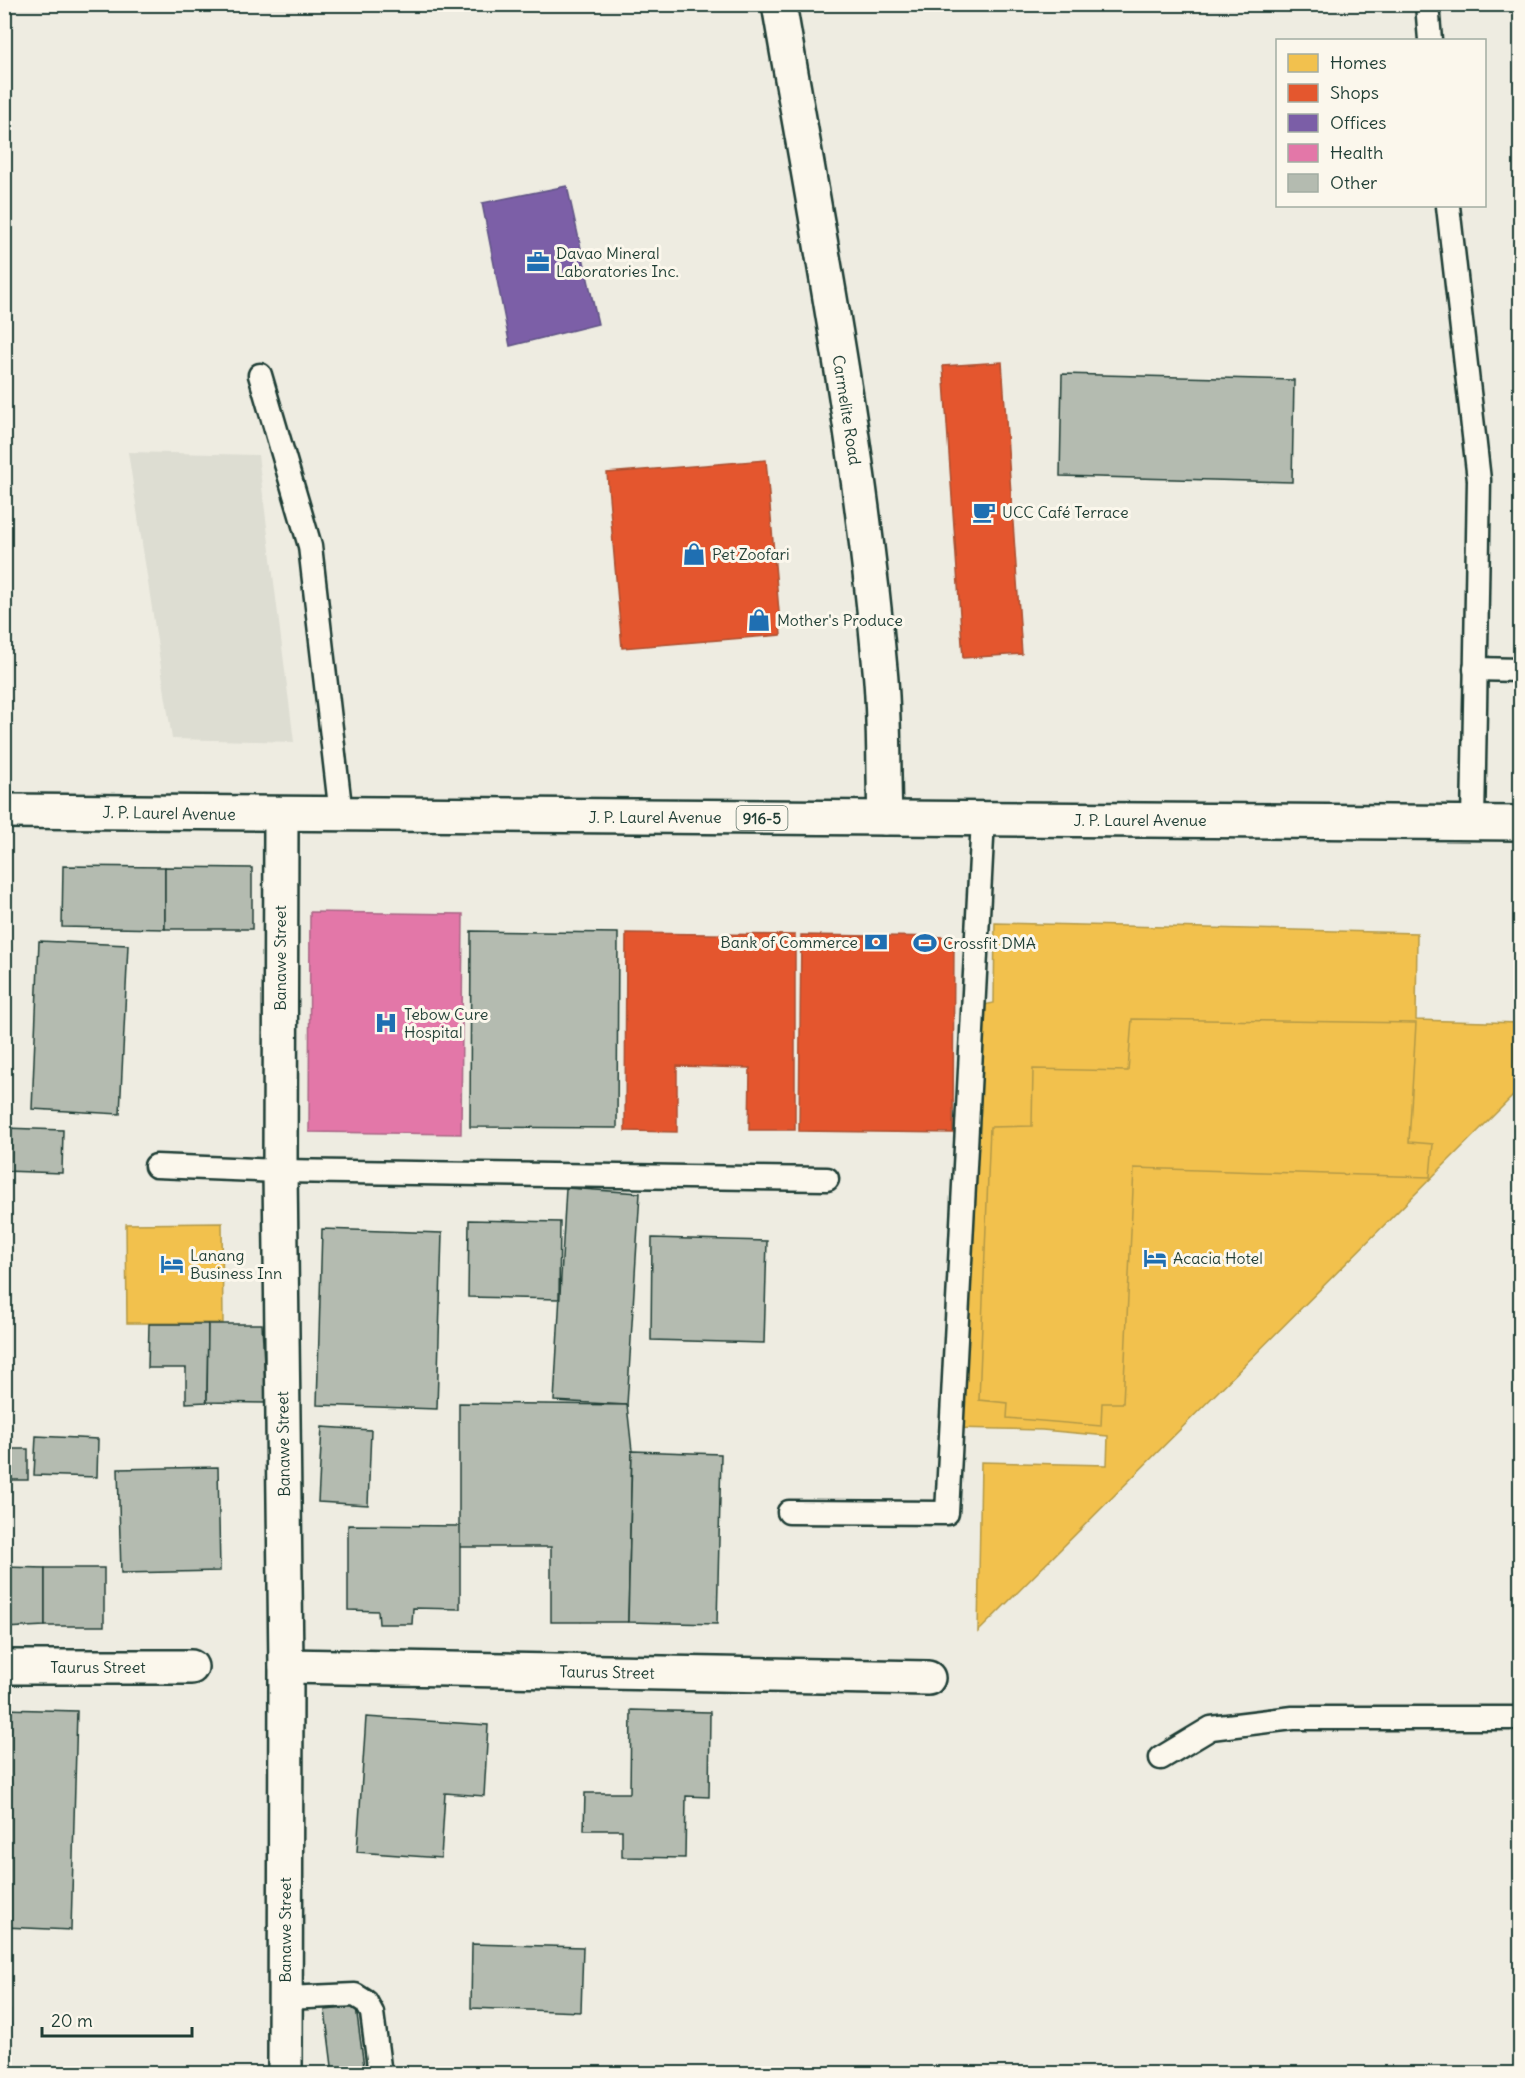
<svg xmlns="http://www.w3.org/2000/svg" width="1525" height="2078" viewBox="0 0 1525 2078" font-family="Delius,sans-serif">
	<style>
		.built { fill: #ddddd2 }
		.homes { fill: #f2c14e; stroke: #b39946; stroke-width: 1.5 }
		.shops { fill: #e4572e; stroke: #a94f30; stroke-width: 1.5 }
		.offices { fill: #7b5ea7; stroke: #5f5484; stroke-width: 1.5 }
		.health { fill: #e377a8; stroke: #a86685; stroke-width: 1.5 }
		.building { fill: #b4bbb0; stroke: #1f3d34; stroke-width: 1.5 }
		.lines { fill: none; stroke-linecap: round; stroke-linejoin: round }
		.service-casing { stroke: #1f3d34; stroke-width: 27 }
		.minor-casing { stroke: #1f3d34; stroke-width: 38 }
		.primary-casing { stroke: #1f3d34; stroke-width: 38 }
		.service { stroke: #fbf7ec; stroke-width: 22 }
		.minor { stroke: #fbf7ec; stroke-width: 33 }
		.primary { stroke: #fbf7ec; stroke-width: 33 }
		.labels { text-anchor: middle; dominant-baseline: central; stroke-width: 6; stroke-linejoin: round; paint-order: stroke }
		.shield { fill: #fbf7ec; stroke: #61756b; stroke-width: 1.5 }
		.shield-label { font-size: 15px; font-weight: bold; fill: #1f3d34 }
		.poi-label { font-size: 16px; fill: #1f3d34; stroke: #fbf7ec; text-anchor: start }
		.street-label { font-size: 16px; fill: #1f3d34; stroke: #fbf7ec }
	</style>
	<rect width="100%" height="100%" fill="#eeece1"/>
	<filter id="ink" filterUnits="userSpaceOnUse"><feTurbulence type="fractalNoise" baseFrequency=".0167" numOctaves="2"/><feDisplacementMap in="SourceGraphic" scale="12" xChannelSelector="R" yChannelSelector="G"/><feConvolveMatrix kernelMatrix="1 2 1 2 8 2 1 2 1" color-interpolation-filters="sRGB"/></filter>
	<g filter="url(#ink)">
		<!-- built -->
		<polygon class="built" points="128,452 258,455 294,742 172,739"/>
		<!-- homes -->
		<g class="homes">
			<polygon points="995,923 1417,933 1416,1020 1520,1023 1520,1089 978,1632 981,1462 1107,1465 1108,1436 1042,1430 952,1428 969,1008 994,1003"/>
			<polygon points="1132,1019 1416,1023 1409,1142 1433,1144 1430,1177 1134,1168 1123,1403 1102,1403 1101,1426 1007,1418 1008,1403 979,1400 990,1127 1032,1126 1033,1069 1128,1071"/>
			<polygon points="222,1223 223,1323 127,1323 126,1224"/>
		</g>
		<!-- shops -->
		<g class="shops">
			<polygon points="1002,362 1022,654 963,658 943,366"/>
			<polygon points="766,460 781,635 622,648 607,473"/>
			<polygon points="626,933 795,935 795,1130 749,1130 750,1068 677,1066 677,1132 625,1131"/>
			<polygon points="801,935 954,937 953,1133 799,1131"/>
		</g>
		<!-- offices -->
		<polygon class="offices" points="567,186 598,324 510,346 482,203"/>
		<!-- health -->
		<polygon class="health" points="310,912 463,914 461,1134 309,1132"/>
		<!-- building -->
		<g class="building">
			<polygon points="1062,374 1294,380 1292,482 1060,476"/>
			<polygon points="63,866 165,867 165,929 62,927"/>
			<polygon points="165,867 252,868 252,929 165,929"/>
			<polygon points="471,931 618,933 617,1128 470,1127"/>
			<polygon points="39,941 128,945 120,1114 32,1109"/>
			<polygon points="4,1128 63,1130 62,1173 4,1171"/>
			<polygon points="566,1188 640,1193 627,1405 554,1401"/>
			<polygon points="469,1220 560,1222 559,1299 468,1297"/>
			<polygon points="322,1229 442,1233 437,1409 317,1405"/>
			<polygon points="652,1238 767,1241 764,1343 651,1340"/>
			<polygon points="149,1324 208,1324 207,1402 186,1403 186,1368 148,1368"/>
			<polygon points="208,1324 262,1324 266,1403 207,1402"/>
			<polygon points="459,1403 627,1405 632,1451 628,1622 551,1622 551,1547 459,1547"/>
			<polygon points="322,1427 371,1430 368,1505 318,1502"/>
			<polygon points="36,1436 98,1439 97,1477 34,1475"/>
			<rect x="4" y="1449" width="24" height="31"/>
			<polygon points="632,1451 721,1454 717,1624 628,1622"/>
			<polygon points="218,1467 220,1571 121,1573 118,1469"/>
			<polygon points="348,1525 460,1526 460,1609 413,1608 412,1624 379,1624 378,1611 348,1610"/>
			<polygon points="4,1567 45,1568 45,1626 4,1628"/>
			<rect x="45" y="1568" width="59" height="58"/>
			<polygon points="4,1709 77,1711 71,1930 4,1927"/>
			<polygon points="631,1710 710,1712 709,1797 686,1796 685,1858 622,1857 622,1830 584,1830 585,1793 630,1793"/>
			<polygon points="366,1717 488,1725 484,1796 445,1793 441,1858 357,1852"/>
			<polygon points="472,1944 583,1947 581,2012 471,2008"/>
			<polygon points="356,2007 365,2074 333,2074 325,2010"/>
			<polygon points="4,2010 10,2010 12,2074 4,2074"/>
			<polygon points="486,2067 493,2074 479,2074"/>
		</g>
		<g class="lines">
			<!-- service casing -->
			<g class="service-casing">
				<g id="service">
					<polyline points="1427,4 1430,40"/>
					<polyline points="1448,206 1479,480 1473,823"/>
					<polyline points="260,375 310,546 341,815"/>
					<polyline points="1475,669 1520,670"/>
					<polyline points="156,1166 280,1171 827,1179"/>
					<polyline points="789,1512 947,1513 983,819"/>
					<polyline points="1161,1758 1211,1728 1293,1718 1520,1718"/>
					<polyline points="285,1998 355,1995 366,2002 372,2013 380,2074"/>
				</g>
			</g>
			<!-- minor casing -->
			<g class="minor-casing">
				<g id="minor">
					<path d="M 779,4 C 817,225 860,445 880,669 C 885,718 883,769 885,818"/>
					<polyline points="281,814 280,1171 286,1666 285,2074"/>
					<polyline points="286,1666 928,1678"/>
					<polyline points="4,1667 191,1667"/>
				</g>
			</g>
			<!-- primary casing -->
			<g class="primary-casing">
				<polyline id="primary" points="4,811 1520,823"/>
			</g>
			<!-- service -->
			<use href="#service" class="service"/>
			<!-- minor -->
			<use href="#minor" class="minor"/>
			<!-- primary -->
			<use href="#primary" class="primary"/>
		</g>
	</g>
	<!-- icons -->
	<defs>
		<g id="office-bare" transform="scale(1.8)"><path d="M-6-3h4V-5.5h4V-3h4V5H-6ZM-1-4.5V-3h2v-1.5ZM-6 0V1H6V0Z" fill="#1f6fb2" stroke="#fbf7ec" stroke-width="2.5" paint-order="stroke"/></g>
		<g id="cafe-bare" transform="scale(1.8)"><path d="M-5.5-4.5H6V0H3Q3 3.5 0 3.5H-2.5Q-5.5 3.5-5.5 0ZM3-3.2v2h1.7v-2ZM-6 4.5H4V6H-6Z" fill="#1f6fb2" stroke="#fbf7ec" stroke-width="2.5" paint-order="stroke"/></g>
		<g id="shop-bare" transform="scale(1.8)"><path d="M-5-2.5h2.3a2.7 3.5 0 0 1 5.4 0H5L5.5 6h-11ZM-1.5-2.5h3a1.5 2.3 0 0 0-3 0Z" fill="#1f6fb2" stroke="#fbf7ec" stroke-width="2.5" paint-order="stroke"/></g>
		<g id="bank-bare" transform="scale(1.8)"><path d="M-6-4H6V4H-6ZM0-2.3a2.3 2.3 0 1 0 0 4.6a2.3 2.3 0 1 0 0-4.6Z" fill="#1f6fb2" stroke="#fbf7ec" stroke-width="2.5" paint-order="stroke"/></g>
		<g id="stadium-bare" transform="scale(1.8)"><path d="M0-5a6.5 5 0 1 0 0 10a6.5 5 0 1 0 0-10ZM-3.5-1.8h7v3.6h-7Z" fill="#1f6fb2" stroke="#fbf7ec" stroke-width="2.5" paint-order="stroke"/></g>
		<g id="hospital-bare" transform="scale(1.8)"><path d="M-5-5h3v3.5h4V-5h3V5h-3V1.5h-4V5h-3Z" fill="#1f6fb2" stroke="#fbf7ec" stroke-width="2.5" paint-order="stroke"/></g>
		<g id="hotel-bare" transform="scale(1.8)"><path d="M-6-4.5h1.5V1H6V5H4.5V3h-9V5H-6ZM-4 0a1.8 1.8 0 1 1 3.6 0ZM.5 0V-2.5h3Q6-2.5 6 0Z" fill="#1f6fb2" stroke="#fbf7ec" stroke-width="2.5" paint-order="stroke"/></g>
	</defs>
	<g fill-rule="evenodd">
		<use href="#office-bare" x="538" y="262"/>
		<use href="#cafe-bare" x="984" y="512"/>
		<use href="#shop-bare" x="694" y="554"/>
		<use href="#shop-bare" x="759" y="620"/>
		<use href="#bank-bare" x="876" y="942"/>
		<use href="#stadium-bare" x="925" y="943"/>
		<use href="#hospital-bare" x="386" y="1023"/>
		<use href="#hotel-bare" x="1155" y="1258"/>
		<use href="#hotel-bare" x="172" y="1264"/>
	</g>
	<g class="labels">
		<!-- shield labels -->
		<rect class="shield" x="736.5" y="806" width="51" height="24" rx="4.5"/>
		<g class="shield-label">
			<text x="762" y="818">916-5</text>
		</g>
		<!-- poi labels -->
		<g class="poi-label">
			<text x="556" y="253">Davao Mineral<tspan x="556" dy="18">Laboratories Inc.</tspan></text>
			<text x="1002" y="512">UCC Café Terrace</text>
			<text x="712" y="554">Pet Zoofari</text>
			<text x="777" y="620">Mother's Produce</text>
			<text x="858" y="942" text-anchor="end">Bank of Commerce</text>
			<text x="943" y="943">Crossfit DMA</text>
			<text x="404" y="1014">Tebow Cure<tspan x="404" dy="18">Hospital</tspan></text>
			<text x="190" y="1255">Lanang<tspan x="190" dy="18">Business Inn</tspan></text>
			<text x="1173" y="1258">Acacia Hotel</text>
		</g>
		<!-- street labels -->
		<g class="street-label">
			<text transform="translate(847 410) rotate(81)">Carmelite Road</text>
			<text transform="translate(169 813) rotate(1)">J. P. Laurel Avenue</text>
			<text x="655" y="817">J. P. Laurel Avenue</text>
			<text x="1140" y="820">J. P. Laurel Avenue</text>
			<text transform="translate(280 958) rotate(-90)">Banawe Street</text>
			<text transform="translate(283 1444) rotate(-91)">Banawe Street</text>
			<text x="98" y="1667">Taurus Street</text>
			<text transform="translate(607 1672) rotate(1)">Taurus Street</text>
			<text transform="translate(285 1930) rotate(-90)">Banawe Street</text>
		</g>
	</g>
	<!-- margin -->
	<rect width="1525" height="2078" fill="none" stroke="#fbf7ec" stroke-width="24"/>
	<rect x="12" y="12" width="1501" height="2054" fill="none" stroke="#1f3d34" stroke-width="2" filter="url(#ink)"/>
	<!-- legend -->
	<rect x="1276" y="39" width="210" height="168" fill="#fbf7ec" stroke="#a3ada2" stroke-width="1.5"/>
	<rect x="1288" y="54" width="30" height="18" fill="#f2c14e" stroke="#a3ada2" stroke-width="1.5"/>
	<text x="1330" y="69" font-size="18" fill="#1f3d34">Homes</text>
	<rect x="1288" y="84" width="30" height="18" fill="#e4572e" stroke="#a3ada2" stroke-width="1.5"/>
	<text x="1330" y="99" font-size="18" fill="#1f3d34">Shops</text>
	<rect x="1288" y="114" width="30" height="18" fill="#7b5ea7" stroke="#a3ada2" stroke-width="1.5"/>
	<text x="1330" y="129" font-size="18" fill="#1f3d34">Offices</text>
	<rect x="1288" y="144" width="30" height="18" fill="#e377a8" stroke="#a3ada2" stroke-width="1.5"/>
	<text x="1330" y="159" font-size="18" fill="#1f3d34">Health</text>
	<rect x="1288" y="174" width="30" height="18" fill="#b4bbb0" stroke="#a3ada2" stroke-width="1.5"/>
	<text x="1330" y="189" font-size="18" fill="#1f3d34">Other</text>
	<!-- scale -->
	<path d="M42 2027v9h150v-9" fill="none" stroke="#1f3d34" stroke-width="3"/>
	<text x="51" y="2027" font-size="18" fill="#1f3d34" stroke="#fbf7ec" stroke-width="4.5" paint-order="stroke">20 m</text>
</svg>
